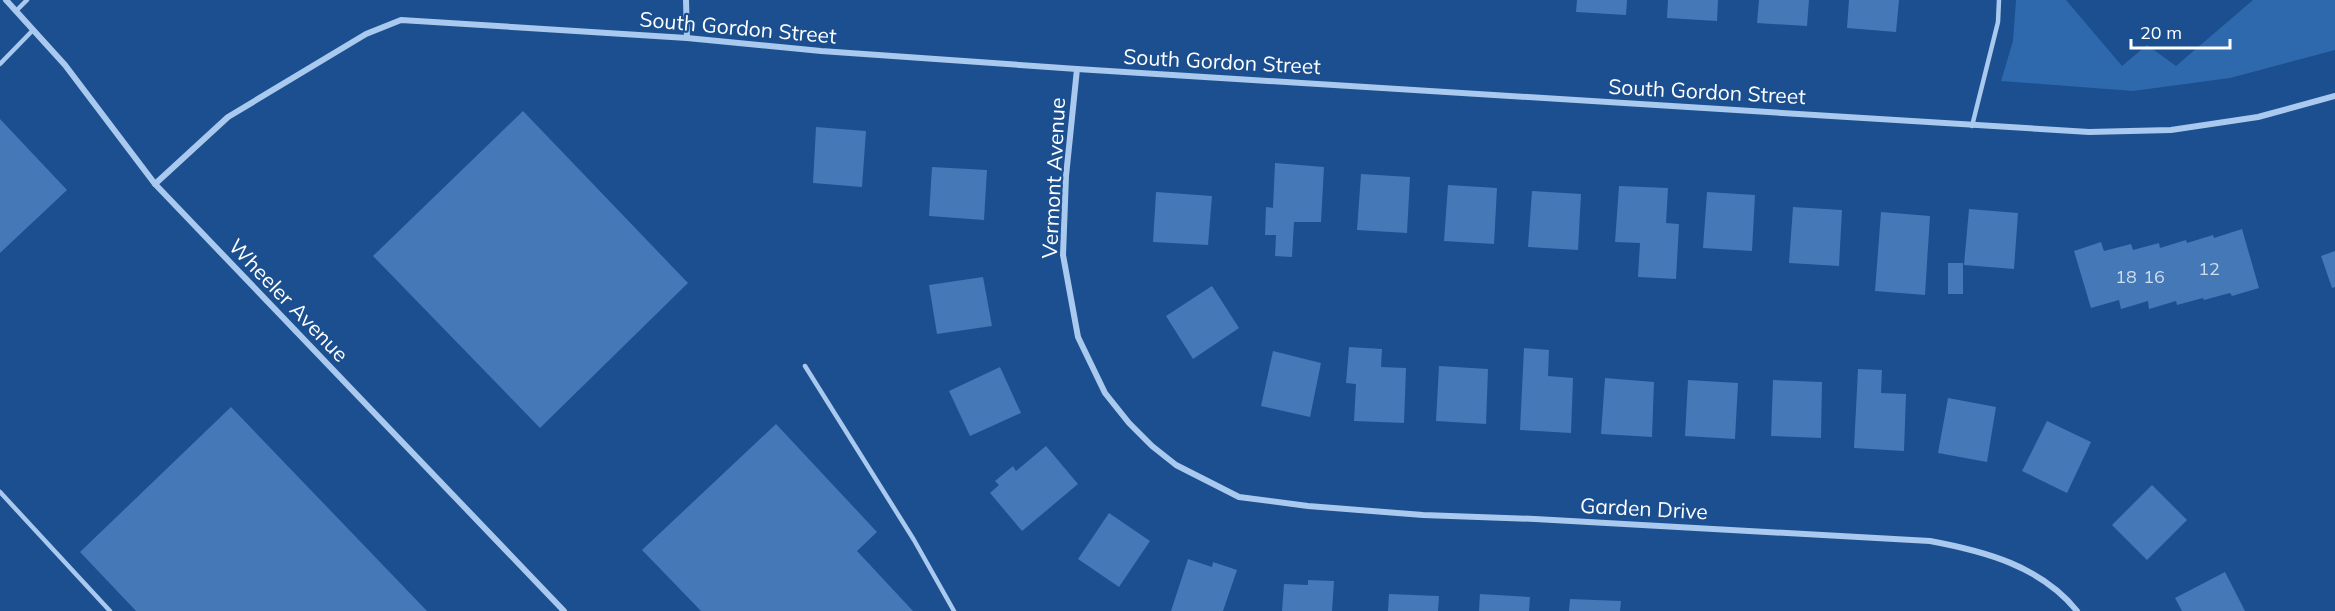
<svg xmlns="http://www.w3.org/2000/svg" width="2335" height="611" viewBox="0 0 2335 611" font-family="Mulish,sans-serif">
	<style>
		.green { fill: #2e69ad }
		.building { fill: #4478b7 }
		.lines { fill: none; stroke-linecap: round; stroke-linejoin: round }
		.lane { stroke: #a9c9ee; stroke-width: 4.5 }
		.street { stroke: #a9c9ee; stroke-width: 6 }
		.labels { text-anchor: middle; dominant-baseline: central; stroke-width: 4.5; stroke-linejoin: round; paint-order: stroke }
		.number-label { font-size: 18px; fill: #d0dded }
		.street-label { font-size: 21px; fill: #fff; stroke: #1b4f8f }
	</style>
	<rect width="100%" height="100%" fill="#1b4f8f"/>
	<!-- green -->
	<polygon class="green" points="2016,0 2066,0 2122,66 2147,45 2176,66 2253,0 2335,0 2335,50 2230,78 2133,91 2001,81 2013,41"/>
	<!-- building -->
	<g class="building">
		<polygon points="1577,0 1627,0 1626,15 1576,12"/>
		<polygon points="1668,0 1718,0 1717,21 1667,18"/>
		<polygon points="1759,0 1809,0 1807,26 1757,23"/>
		<polygon points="1849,0 1899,0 1896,32 1847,28"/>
		<polygon points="523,111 688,283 540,428 373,256"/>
		<polygon points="0,119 67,190 0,253"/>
		<polygon points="816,127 866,131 862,187 813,183"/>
		<polygon points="1275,163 1324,167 1321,222 1294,222 1292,257 1275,256 1276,235 1265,235 1266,207 1273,208"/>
		<polygon points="932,167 987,170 984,220 929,216"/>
		<polygon points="1361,174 1410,177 1407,233 1357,230"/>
		<polygon points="1448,185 1497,188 1494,244 1444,241"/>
		<polygon points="1619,186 1668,188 1666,223 1679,224 1676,279 1638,277 1640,243 1615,242"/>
		<polygon points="1532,191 1581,194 1578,250 1528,247"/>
		<polygon points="1156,192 1212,196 1208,245 1153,242"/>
		<polygon points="1707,192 1755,195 1752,251 1703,248"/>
		<polygon points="1793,207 1842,210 1839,266 1789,263"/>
		<polygon points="1969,209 2018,213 2014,269 1964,265"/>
		<polygon points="1881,212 1930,216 1925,295 1875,291"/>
		<polygon points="2242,229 2259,288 2232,296 2230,293 2204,300 2203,298 2177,305 2176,301 2149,309 2148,301 2121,309 2119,300 2091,308 2074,251 2101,242 2104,251 2131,244 2133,250 2159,243 2160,248 2186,240 2187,243 2213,235 2214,238"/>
		<polygon points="2335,251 2335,287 2332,288 2321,256"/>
		<rect x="1948" y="263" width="15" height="31"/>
		<polygon points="983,277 992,326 937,334 929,285"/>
		<polygon points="1212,286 1239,328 1193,359 1166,316"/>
		<polygon points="1349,347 1382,349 1381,367 1406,368 1404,423 1354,421 1356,384 1346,383"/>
		<polygon points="1524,348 1549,350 1548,376 1573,378 1571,433 1520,430"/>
		<polygon points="1273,351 1321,363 1310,417 1261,406"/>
		<polygon points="1439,366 1488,369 1486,424 1436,421"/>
		<polygon points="1000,367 1021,413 970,436 949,391"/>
		<polygon points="1858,369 1882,370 1881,393 1906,394 1904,451 1854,448"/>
		<polygon points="1605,378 1654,382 1652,437 1601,434"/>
		<polygon points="1688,380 1738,383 1735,439 1685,436"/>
		<polygon points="1773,380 1822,382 1821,438 1771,436"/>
		<polygon points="1948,398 1996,407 1987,462 1938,453"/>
		<polygon points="231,407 427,611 136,611 80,552"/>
		<polygon points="2047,421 2091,442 2067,493 2022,471"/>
		<polygon points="776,424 877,532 857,551 913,611 701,611 642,550"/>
		<polygon points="1046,446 1078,484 1022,531 990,493 999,485 995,481 1013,466 1016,471"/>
		<polygon points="2152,485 2187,520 2147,560 2112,525"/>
		<polygon points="1109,513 1150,541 1119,587 1078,559"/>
		<polygon points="1188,559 1212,567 1213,562 1237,570 1223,611 1171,611"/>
		<polygon points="2225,572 2245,611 2182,611 2175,598"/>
		<polygon points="1308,580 1334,581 1332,611 1282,611 1284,584 1308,585"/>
		<polygon points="1389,594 1439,596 1438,611 1388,611"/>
		<polygon points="1480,594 1530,597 1529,611 1479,611"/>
		<polygon points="1570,599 1621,601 1620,611 1569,611"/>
	</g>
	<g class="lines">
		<!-- lane -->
		<g class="lane">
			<polyline points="16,11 27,0"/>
			<polyline points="0,64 33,30"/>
			<polyline points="1972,126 1998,22 1999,0"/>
			<polyline points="805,366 914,540 954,611"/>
			<polyline points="0,492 110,611"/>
		</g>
		<!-- street -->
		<g class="street">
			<polyline points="6,0 65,65 155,184 564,611"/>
			<polyline points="686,0 687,38"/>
			<path d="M 1077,69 L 1066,176 L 1063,255 L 1078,337 L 1105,393 L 1129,423 L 1152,446 L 1176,465 L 1239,497 L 1308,506 L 1423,515 L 1535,519 L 1930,541 C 1984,551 2041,566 2077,611"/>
			<polyline points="155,184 228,117 366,34 401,20 687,38 821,51 1077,69 2089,132 2171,130 2258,117 2335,96"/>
		</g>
	</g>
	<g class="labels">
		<!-- number labels -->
		<g class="number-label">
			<text x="2209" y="268">12</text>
			<text x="2126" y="276">18</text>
			<text x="2154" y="276">16</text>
		</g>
		<!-- street labels -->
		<g class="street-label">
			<text transform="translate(738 27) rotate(5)">South Gordon Street</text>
			<text transform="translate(1222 61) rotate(3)">South Gordon Street</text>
			<text transform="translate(1707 91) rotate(3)">South Gordon Street</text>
			<text transform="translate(1053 178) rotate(-87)">Vermont Avenue</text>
			<text transform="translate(289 300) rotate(46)">Wheeler Avenue</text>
			<text transform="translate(1644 508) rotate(3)">Garden Drive</text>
		</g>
	</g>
	<!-- scale -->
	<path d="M2131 39v9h99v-9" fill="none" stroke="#ffffff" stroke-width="3"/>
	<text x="2140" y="39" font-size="18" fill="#ffffff" stroke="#1b4f8f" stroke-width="4.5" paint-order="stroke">20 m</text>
</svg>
